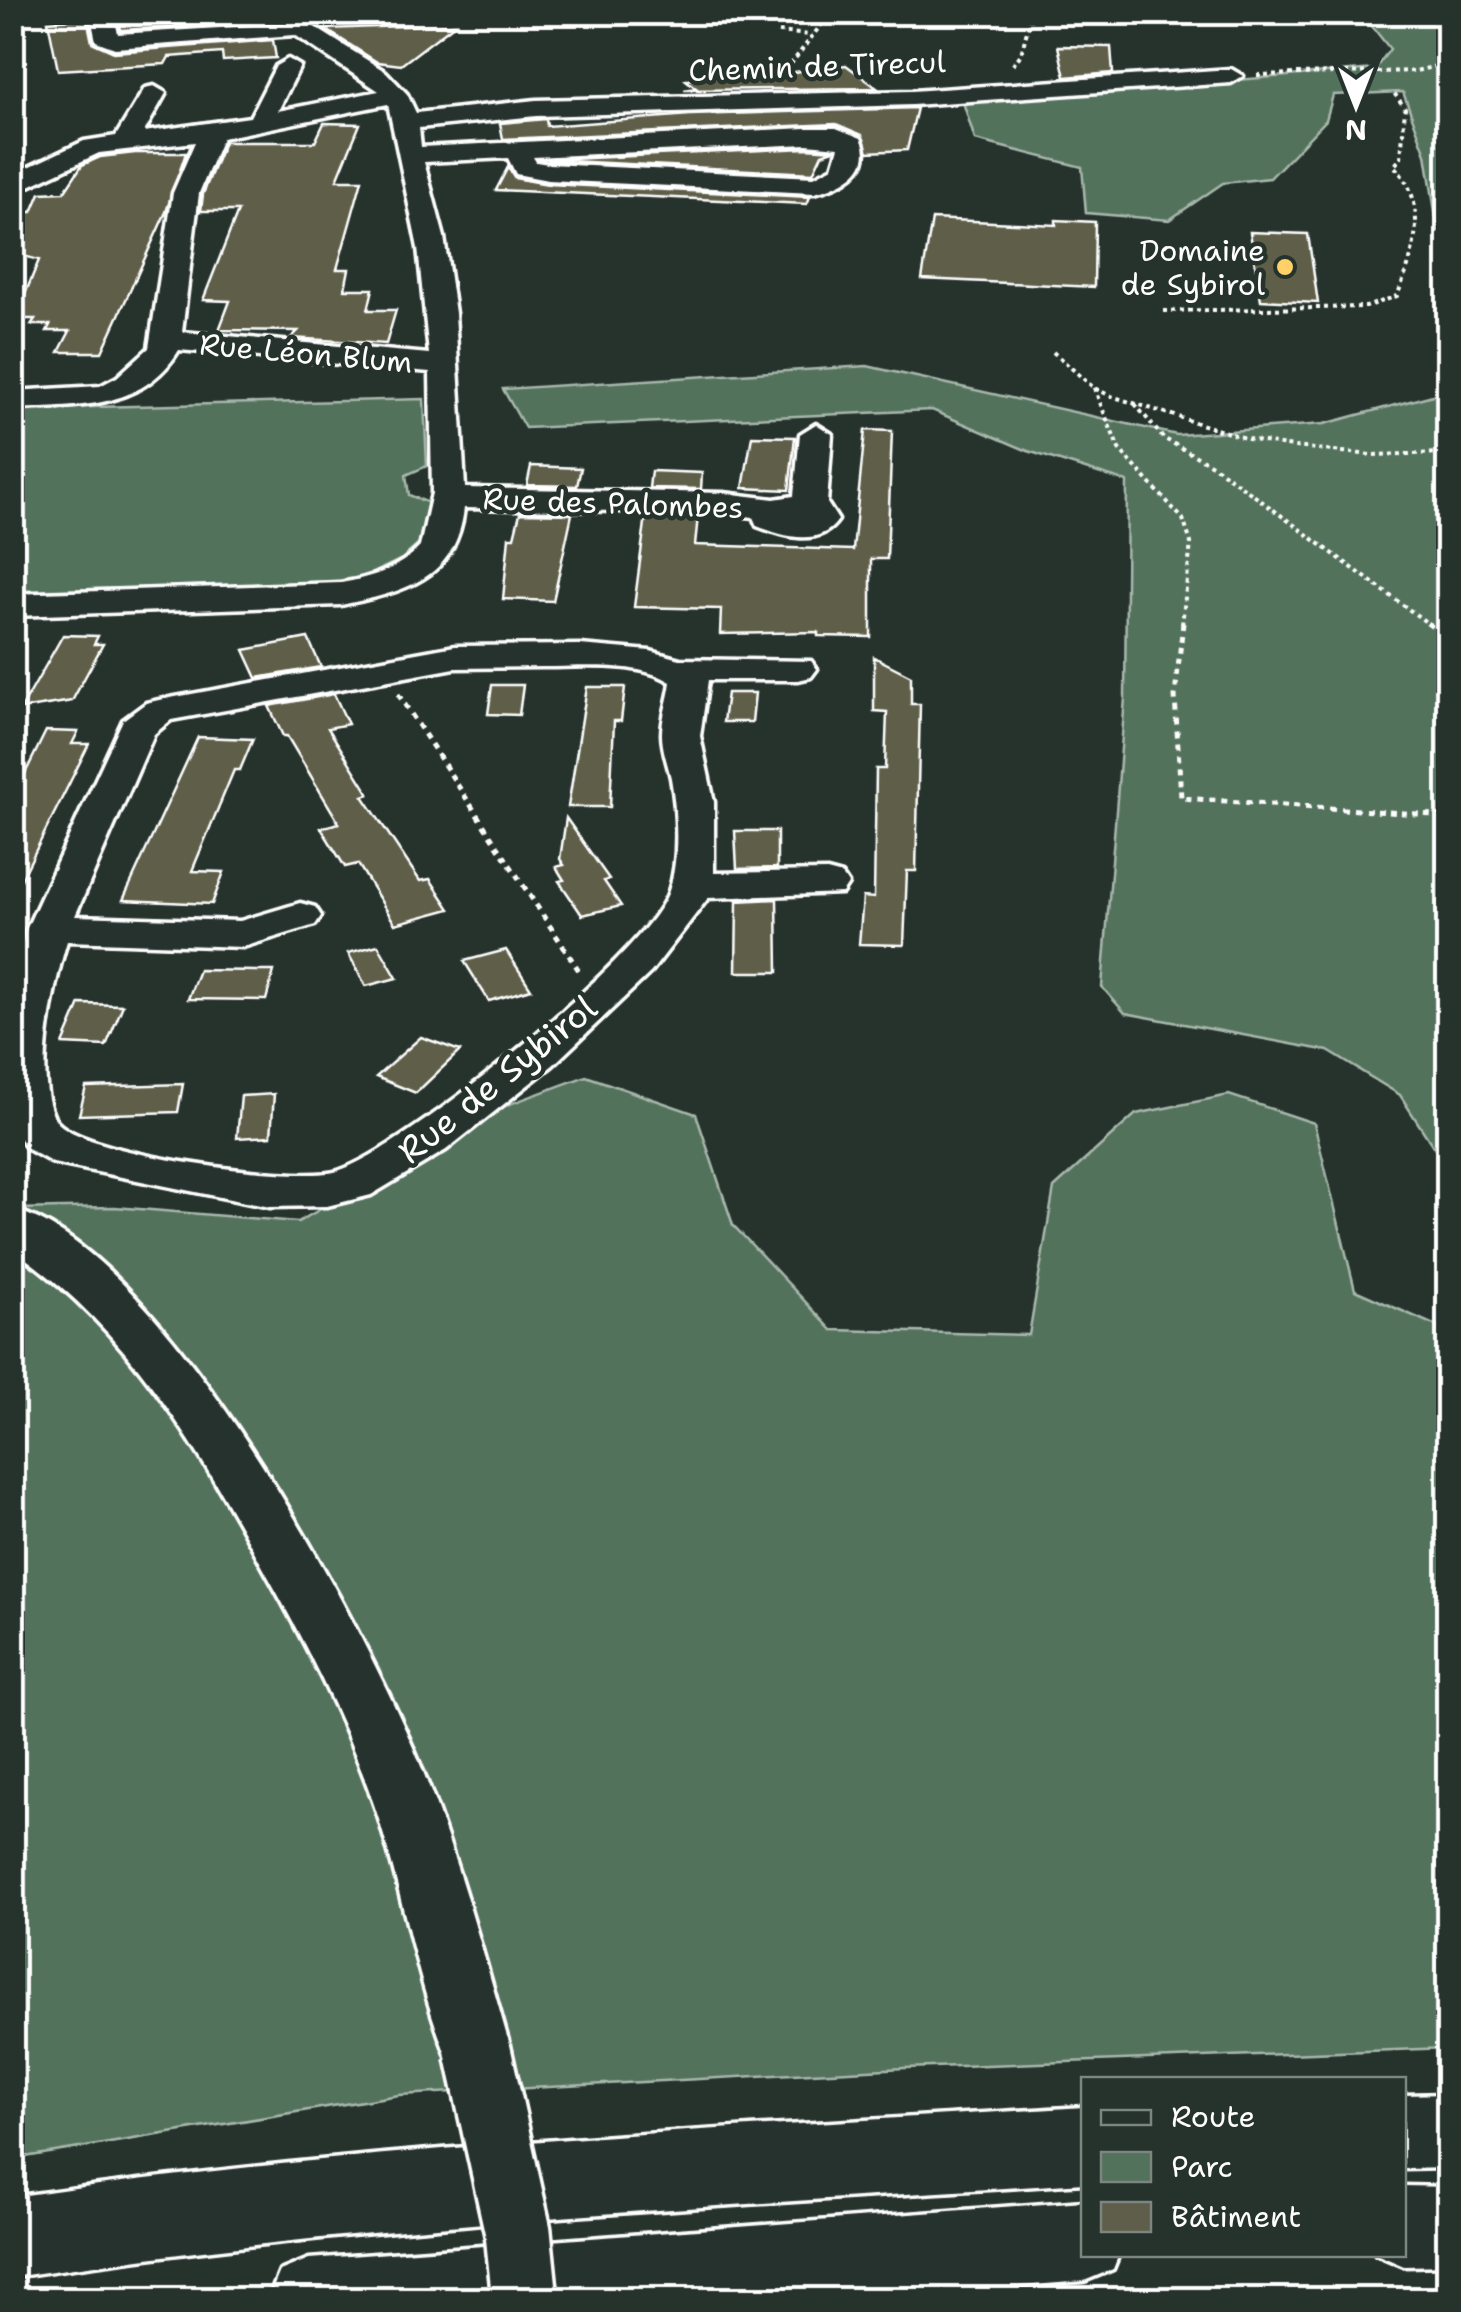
<svg xmlns="http://www.w3.org/2000/svg" width="1461" height="2312" viewBox="0 0 1461 2312" font-family="'Shantell Sans',sans-serif">
	<style>
		.green { fill: #52725b; stroke: #a8b8ad; stroke-width: 2.5 }
		.building { fill: #5f5e4a; stroke: #fff; stroke-width: 2.5 }
		.lines { fill: none; stroke-linecap: round; stroke-linejoin: round }
		.minor-casing { stroke: #fff; stroke-width: 7 }
		.major-casing { stroke: #fff; stroke-width: 7 }
		.path-far1 { stroke: #fff; stroke-width: 4; stroke-dasharray: 4 4; stroke-linecap: butt }
		.path { stroke: #fff; stroke-width: 5; stroke-dasharray: 6 6; stroke-linecap: butt }
		.minor { fill: #26332d; fill-rule: evenodd }
		.major { fill: #26332d; fill-rule: evenodd }
		.minor-bridge-casing { stroke: #fff; stroke-width: 72; stroke-linecap: butt }
		.minor-bridge { stroke: #26332d; stroke-width: 65 }
		.poi-dot { fill: #ffd166; stroke: #26332d; stroke-width: 4 }
		.labels { text-anchor: middle; dominant-baseline: central; stroke-width: 9; stroke-linejoin: round; paint-order: stroke }
		.far-street-label { font-size: 30px; fill: #fff; stroke: #26332d }
		.far-poi-label { font-size: 30px; fill: #fff; stroke: #26332d; text-anchor: end }
		.street-label { font-size: 35px; fill: #fff; stroke: #26332d }
	</style>
	<rect width="100%" height="100%" fill="#26332d"/>
	<filter id="ink" filterUnits="userSpaceOnUse"><feTurbulence type="fractalNoise" baseFrequency=".01" numOctaves="2"/><feDisplacementMap in="SourceGraphic" scale="20" xChannelSelector="R" yChannelSelector="G"/><feConvolveMatrix kernelMatrix="1 2 1 2 8 2 1 2 1" color-interpolation-filters="sRGB"/></filter>
	<g filter="url(#ink)">
		<!-- green -->
		<g class="green">
			<polygon points="1351,13 1448,13 1448,236 1438,231 1426,154 1403,92 1333,95 1326,120 1270,178 1223,183 1169,220 1086,213 1082,167 975,140 963,102 1375,69 1390,49 1371,25"/>
			<polygon points="867,366 1177,435 1324,424 1448,391 1448,1186 1442,1160 1400,1095 1328,1051 1125,1013 1102,987 1125,698 1127,482 1028,451 932,410 525,428 503,389"/>
			<polygon points="424,399 427,466 406,475 409,495 429,503 430,534 402,559 364,577 314,584 13,591 12,409"/>
			<polygon points="586,1076 696,1114 733,1225 832,1330 1029,1335 1054,1188 1136,1114 1229,1095 1314,1123 1355,1290 1443,1329 1448,1311 1448,2048 905,2068 399,2095 13,2159 13,1209 115,1207 298,1222 491,1111"/>
		</g>
		<!-- building -->
		<g class="building">
			<polygon points="169,12 169,22 268,16 269,22 121,30 118,16"/>
			<polygon points="87,18 92,42 114,52 273,40 276,58 223,61 222,53 169,57 165,64 58,70 48,21"/>
			<polygon points="455,24 401,65 377,62 325,29"/>
			<polygon points="1058,46 1111,47 1113,73 1065,77"/>
			<polygon points="846,65 877,88 684,90 696,88 686,80 727,74 734,80"/>
			<polygon points="917,108 907,150 868,152 862,135 836,124 503,139 500,123 546,119 547,126 690,115"/>
			<polygon points="324,123 360,124 337,180 362,180 337,269 349,269 345,289 373,289 368,310 396,310 386,344 291,338 298,331 219,330 230,301 203,300 238,211 201,211 203,194 224,142 315,142"/>
			<polygon points="807,148 834,150 822,154 813,173 547,160"/>
			<polygon points="135,153 186,153 166,212 102,352 59,352 70,331 47,331 50,325 31,325 35,319 15,319 39,260 12,253 12,212 32,212 40,193 64,192 82,165 100,157"/>
			<polygon points="508,167 515,178 548,184 810,197 807,204 496,190"/>
			<polygon points="932,219 1056,225 1056,220 1095,222 1094,287 922,279"/>
			<polygon points="1250,232 1308,234 1318,303 1261,300"/>
			<polygon points="865,430 892,431 887,559 871,559 871,637 818,636 818,632 720,634 721,609 634,607 646,515 698,516 695,545 853,550"/>
			<polygon points="752,436 795,437 789,490 743,488"/>
			<polygon points="531,466 581,468 577,486 527,485"/>
			<polygon points="651,471 702,473 701,489 649,488"/>
			<polygon points="520,513 572,514 553,601 503,599 509,537 514,537"/>
			<polygon points="63,635 98,636 94,644 103,644 72,701 21,709"/>
			<polygon points="308,638 321,667 257,678 244,650"/>
			<polygon points="874,657 911,676 911,704 920,704 916,871 907,871 904,945 859,944 863,897 874,898 876,769 885,769 887,712 874,711"/>
			<polygon points="492,685 523,685 519,715 488,714"/>
			<polygon points="587,687 625,687 621,721 614,721 610,807 568,807"/>
			<polygon points="727,693 755,693 752,722 723,722"/>
			<polygon points="334,694 348,724 328,728 369,794 363,796 420,881 430,879 450,909 395,924 358,864 345,867 321,828 339,823 287,736 283,736 269,706"/>
			<polygon points="46,731 78,732 72,744 89,744 12,898 12,800"/>
			<polygon points="198,737 253,739 240,770 234,770 192,871 224,872 212,904 123,900"/>
			<polygon points="566,818 609,879 604,881 621,906 582,915 559,881 564,880 556,867 564,865 560,859"/>
			<polygon points="735,831 777,831 777,868 737,869"/>
			<polygon points="777,899 778,972 736,972 737,901"/>
			<polygon points="378,945 397,978 366,986 348,953"/>
			<polygon points="506,950 531,989 489,1001 464,961"/>
			<polygon points="199,970 256,971 274,971 266,1000 188,999"/>
			<polygon points="80,1004 123,1005 106,1046 63,1044"/>
			<polygon points="421,1037 460,1051 416,1093 376,1077"/>
			<polygon points="183,1084 178,1112 79,1115 86,1087"/>
			<polygon points="274,1094 271,1136 237,1138 241,1096"/>
		</g>
		<g class="lines">
			<!-- minor casing -->
			<g class="minor-casing">
				<g id="minor">
					<path d="M 90,12 L 113,12 L 118,34 L 308,23 L 386,72 L 407,94 L 416,113 L 536,100 L 912,91 L 1231,69 L 1243,76 L 1231,83 L 912,105 L 536,116 L 419,128 L 421,147 L 807,128 L 836,128 L 861,138 C 877,170 839,187 814,193 L 548,180 L 516,174 L 508,158 L 424,162 L 444,237 L 455,313 L 465,488 L 724,493 L 774,499 L 794,496 L 800,434 L 816,424 L 832,434 L 827,503 L 838,520 C 819,548 783,536 757,526 L 753,517 L 724,513 L 464,508 C 456,580 403,592 341,605 L 12,616 L 12,594 L 341,583 C 370,578 399,569 420,547 L 432,493 L 430,372 L 179,350 C 142,411 75,406 12,409 L 12,391 L 100,386 L 117,377 L 149,348 L 173,193 L 195,142 L 99,153 L 12,194 L 12,175 L 84,141 L 116,136 L 145,88 L 154,86 L 166,93 L 144,132 L 250,117 L 276,66 L 288,59 L 300,66 L 278,111 L 379,91 L 295,35 L 115,48 L 96,41 ZM 388,104 L 418,248 L 429,354 L 182,332 L 199,193 L 222,138 ZM 807,144 L 839,147 L 833,167 L 814,177 L 548,164 L 536,162 L 533,157 Z"/>
					<path d="M 580,645 L 650,651 L 680,659 L 811,661 L 817,669 L 811,677 L 798,680 L 708,680 L 700,736 L 714,802 L 714,873 L 827,871 L 842,875 L 848,884 L 842,893 L 708,898 L 651,972 L 553,1065 L 446,1150 L 371,1195 L 327,1206 L 270,1207 L 53,1163 L 28,1149 L 12,1129 L 12,980 L 27,928 L 123,720 L 146,703 L 159,700 L 455,646 ZM 542,667 C 581,667 638,661 671,682 C 669,699 662,717 662,734 C 662,749 668,764 671,778 C 677,812 680,858 669,891 C 648,954 404,1151 338,1171 C 297,1184 75,1154 55,1119 C 33,1080 54,983 67,941 L 243,947 L 315,925 L 321,916 L 315,907 L 300,903 L 240,921 L 75,916 L 154,734 L 171,720 L 455,668 Z"/>
					<path d="M 12,1209 C 165,1251 364,1625 422,1769 C 458,1860 484,1956 511,2051 L 502,2073 L 478,2082 L 454,2073 C 418,1992 404,1895 376,1810 C 348,1726 307,1646 264,1569 C 199,1449 128,1327 12,1249 Z"/>
				</g>
			</g>
			<!-- major casing -->
			<g class="major-casing">
				<g id="major">
					<polygon points="1448,2094 1448,2168 1404,2169 1404,2095"/>
					<path d="M 1084,2107 L 1084,2183 C 725,2206 368,2222 12,2277 L 12,2197 C 368,2145 725,2129 1084,2107 Z"/>
					<polygon points="1404,2186 1448,2187 1448,2265 1404,2266 1376,2254 1404,2254"/>
					<polygon points="1084,2201 1084,2254 1119,2254 1113,2269 1084,2281 847,2300 268,2300 280,2271 309,2259"/>
				</g>
			</g>
			<!-- path-far1 -->
			<g class="path-far1">
				<polyline points="495,12 582,20 642,12"/>
				<polyline points="768,20 779,32 809,35"/>
				<polyline points="1013,65 1021,54 1032,12"/>
				<polyline points="1257,75 1416,71 1448,63"/>
				<polyline points="781,77 831,12"/>
				<path d="M 1164,311 L 1366,307 L 1397,296 C 1415,253 1430,203 1394,166 L 1401,158 L 1405,108 L 1394,93"/>
				<polyline points="1053,352 1094,388 1111,396 1248,439 1286,446 1371,455 1448,453"/>
				<polyline points="1094,388 1119,449 1183,519 1191,543 1182,625"/>
				<polyline points="1135,404 1163,438 1214,466 1430,625"/>
			</g>
			<!-- path -->
			<g class="path">
				<polyline points="1183,623 1175,696 1181,798 1448,816"/>
				<polyline points="1427,623 1448,638"/>
				<polyline points="398,694 580,972"/>
			</g>
			<!-- minor -->
			<use href="#minor" class="minor"/>
			<!-- major -->
			<use href="#major" class="major"/>
			<!-- minor-bridge casing -->
			<g class="minor-bridge-casing">
				<polyline id="minor-bridge" points="478,2051 518,2232 525,2300"/>
			</g>
			<!-- minor-bridge -->
			<use href="#minor-bridge" class="minor-bridge"/>
		</g>
	</g>
	<!-- markers -->
	<circle class="poi-dot" cx="1285" cy="267" r="10"/>
	<g class="labels">
		<!-- far-street labels -->
		<g class="far-street-label">
			<text transform="translate(817 66) rotate(-2)">Chemin de Tirecul</text>
			<text transform="translate(306 353) rotate(5)">Rue Léon Blum</text>
			<text transform="translate(613 503) rotate(2)">Rue des Palombes</text>
		</g>
		<!-- far-poi labels -->
		<g class="far-poi-label">
			<text x="1265" y="250">Domaine<tspan x="1265" dy="34">de Sybirol</tspan></text>
		</g>
		<!-- street labels -->
		<g class="street-label">
			<text transform="translate(497 1079) rotate(-39)">Rue de Sybirol</text>
		</g>
	</g>
	<!-- margin -->
	<rect width="1461" height="2312" fill="none" stroke="#26332d" stroke-width="50"/>
	<rect x="25" y="25" width="1411" height="2262" fill="none" stroke="#fff" stroke-width="4" filter="url(#ink)"/>
	<!-- legend -->
	<rect x="1081" y="2077" width="325" height="180" fill="#26332d" stroke="#7d8581" stroke-width="2.5"/>
	<rect x="1101" y="2110" width="50" height="15" fill="#26332d" stroke="#7d8581" stroke-width="2.5"/>
	<text x="1171" y="2127" font-size="30" fill="#ffffff">Route</text>
	<rect x="1101" y="2152" width="50" height="30" fill="#52725b" stroke="#7d8581" stroke-width="2.5"/>
	<text x="1171" y="2177" font-size="30" fill="#ffffff">Parc</text>
	<rect x="1101" y="2202" width="50" height="30" fill="#5f5e4a" stroke="#7d8581" stroke-width="2.5"/>
	<text x="1171" y="2227" font-size="30" fill="#ffffff">Bâtiment</text>
	<!-- north arrow -->
	<g transform="translate(1356 105) rotate(180)" stroke="#26332d" stroke-width="8" paint-order="stroke">
	<path d="M0-8L18 38L0 25L-18 38Z" fill="#ffffff"/>
	<text y="-15" font-size="28" font-weight="bold" text-anchor="middle" fill="#ffffff">N</text>
	</g>
</svg>
